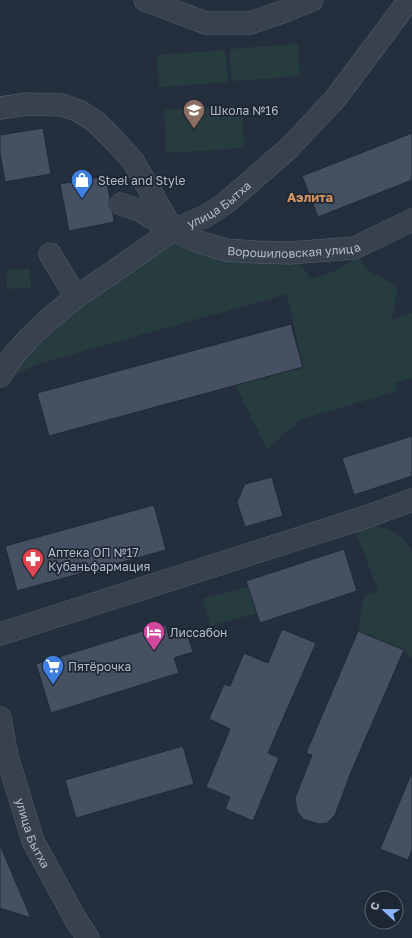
<svg xmlns="http://www.w3.org/2000/svg" width="412" height="938" viewBox="0 0 412 938" font-family="'Golos Text',sans-serif">
	<style>
		.green { fill: #263c3f }
		.building { fill: #455162; stroke: #1f2835 }
		.lines { fill: none; stroke-linecap: round; stroke-linejoin: round }
		.minor-casing { stroke: #565f6c; stroke-width: 23 }
		.minor { stroke: #38414e; stroke-width: 22 }
		.labels { text-anchor: middle; dominant-baseline: central; stroke-width: 3.5; stroke-linejoin: round; paint-order: stroke }
		.poi-label { font-size: 12px; fill: #b4bcc9; stroke: #1d2633; text-anchor: start }
		.street-label { font-size: 12px; fill: #b4bcc9; stroke: #1d2633 }
		.neighbourhood-label { font-size: 13px; font-weight: bold; fill: #d59563; stroke: #1d2633 }
	</style>
	<rect width="100%" height="100%" fill="#242f3e"/>
	<!-- green -->
	<g class="green">
		<polygon points="298,44 300,76 232,81 229,49"/>
		<polygon points="225,50 228,82 159,87 157,55"/>
		<polygon points="242,106 244,148 166,153 164,110"/>
		<polygon points="173,230 289,253 312,279 332,272 359,257 365,268 398,287 392,319 412,313 412,378 395,383 397,391 302,419 267,449 235,385 303,367 287,294 41,363 10,376 13,356"/>
		<polygon points="30,269 31,288 7,289 6,270"/>
		<path d="M 369,524 C 389,529 402,532 412,551 L 412,658 L 404,650 L 358,631 L 364,595 L 378,591 L 355,530 Z"/>
		<polygon points="248,587 257,613 210,626 203,599"/>
	</g>
	<!-- building -->
	<g class="building">
		<polygon points="43,128 51,174 5,182 0,153 0,135"/>
		<polygon points="412,133 412,180 318,217 302,176"/>
		<polygon points="106,176 110,199 109,206 113,213 114,222 69,231 60,184"/>
		<polygon points="291,324 303,367 49,436 37,393"/>
		<polygon points="412,436 412,476 354,495 342,458"/>
		<polygon points="272,477 283,516 245,527 237,502 245,484"/>
		<polygon points="154,505 166,550 17,591 5,546"/>
		<polygon points="344,549 357,591 260,623 246,581"/>
		<polygon points="165,624 170,639 187,633 193,652 174,658 179,673 51,713 36,664"/>
		<polygon points="282,629 316,643 268,753 279,758 253,821 225,809 230,797 206,787 230,729 209,719 224,684 230,686 244,653 268,663"/>
		<polygon points="358,631 404,650 351,772 335,815 327,823 319,824 303,819 297,811 295,798 312,755 306,753"/>
		<polygon points="183,746 194,784 76,818 65,780"/>
		<polygon points="412,772 412,850 408,860 380,849"/>
		<polygon points="0,845 31,918 0,908"/>
	</g>
	<g class="lines">
		<!-- minor casing -->
		<g class="minor-casing">
			<g id="minor">
				<polyline points="145,0 206,23 250,23 288,10 312,0"/>
				<polyline points="0,108 27,104 62,105 79,111 96,122 113,139 133,161 172,229"/>
				<path id="s1" d="M 121,204 L 141,211 L 173,230 L 196,241 L 226,250 L 255,252 L 289,253 L 354,248 L 412,220"/>
				<polyline points="50,254 76,297"/>
				<path id="s2" d="M 0,376 L 13,356 L 29,338 L 48,320 L 76,297 L 113,272 L 173,230 L 206,216 L 227,202 L 290,147 L 335,99 L 409,0"/>
				<polyline points="0,634 369,516 412,500"/>
				<path id="s3" d="M 0,718 L 7,756 L 33,841 L 76,920 L 88,938"/>
			</g>
		</g>
		<!-- minor -->
		<use href="#minor" class="minor"/>
	</g>
	<!-- icons -->
	<defs>
		<g id="school-pin" transform="scale(1.15)"><path d="M0 17L-7.5 6A9.5 9.5 0 1 1 7.5 6Z" fill="#8d6e63" stroke="#1d2633"/><path d="M0-5L7-2L0 1L-7-2ZM-4 1L0 2.5L4 1V4Q0 6-4 4Z" fill="#fff"/></g>
		<g id="shop-pin" transform="scale(1.15)"><path d="M0 17L-7.5 6A9.5 9.5 0 1 1 7.5 6Z" fill="#3f7fe0" stroke="#1d2633"/><path d="M-5-2.5h2.3a2.7 3.5 0 0 1 5.4 0H5L5.5 6h-11ZM-1.5-2.5h3a1.5 2.3 0 0 0-3 0Z" fill="#fff"/></g>
		<g id="pharmacy-pin" transform="scale(1.15)"><path d="M0 17L-7.5 6A9.5 9.5 0 1 1 7.5 6Z" fill="#e0444e" stroke="#1d2633"/><path d="M-2-6h4v4h4v4h-4v4h-4v-4h-4v-4h4Z" fill="#fff"/></g>
		<g id="hotel-pin" transform="scale(1.15)"><path d="M0 17L-7.5 6A9.5 9.5 0 1 1 7.5 6Z" fill="#d1479c" stroke="#1d2633"/><path d="M-6-4.5h1.5V1H6V5H4.5V3h-9V5H-6ZM-4 0a1.8 1.8 0 1 1 3.6 0ZM.5 0V-2.5h3Q6-2.5 6 0Z" fill="#fff"/></g>
		<g id="supermarket-pin" transform="scale(1.15)"><path d="M0 17L-7.5 6A9.5 9.5 0 1 1 7.5 6Z" fill="#3f7fe0" stroke="#1d2633"/><path d="M-6-5.5h2.5l.6 2H6L4.5 2H-2.5L-4.4-4H-6ZM-1.5 3.2a1.3 1.3 0 1 0 .1 0ZM3 3.2a1.3 1.3 0 1 0 .1 0Z" fill="#fff"/></g>
	</defs>
	<g fill-rule="evenodd">
		<use href="#school-pin" x="194" y="110"/>
		<use href="#shop-pin" x="82" y="180"/>
		<use href="#pharmacy-pin" x="33" y="559"/>
		<use href="#hotel-pin" x="154" y="632"/>
		<use href="#supermarket-pin" x="53" y="666"/>
	</g>
	<g class="labels">
		<!-- poi labels -->
		<g class="poi-label">
			<text x="210" y="110">Школа №16</text>
			<text x="98" y="180">Steel and Style</text>
			<text x="48" y="552">Аптека ОП №17<tspan x="48" dy="14">Кубаньфармация</tspan></text>
			<text x="170" y="632">Лиссабон</text>
			<text x="68" y="666">Пятёрочка</text>
		</g>
		<!-- street labels -->
		<g class="street-label">
			<text stroke="none"><textPath href="#s2" startOffset="281">улица Бытха</textPath></text>
			<text stroke="none"><textPath href="#s1" startOffset="183">Ворошиловская улица</textPath></text>
			<text stroke="none"><textPath href="#s3" startOffset="120">улица Бытха</textPath></text>
		</g>
		<!-- neighbourhood labels -->
		<g class="neighbourhood-label">
			<text x="310" y="197">Аэлита</text>
		</g>
	</g>
	<!-- north arrow -->
	<g transform="translate(384 910) rotate(292)"><circle r="19" fill="#1d2633" stroke="#59626f"/>
	<path d="M0-3L7 15L0 10L-7 15Z" fill="#8ab4f8"/>
	<text y="-6" font-size="11" font-weight="bold" text-anchor="middle" fill="#b4bcc9">С</text>
	</g>
</svg>
